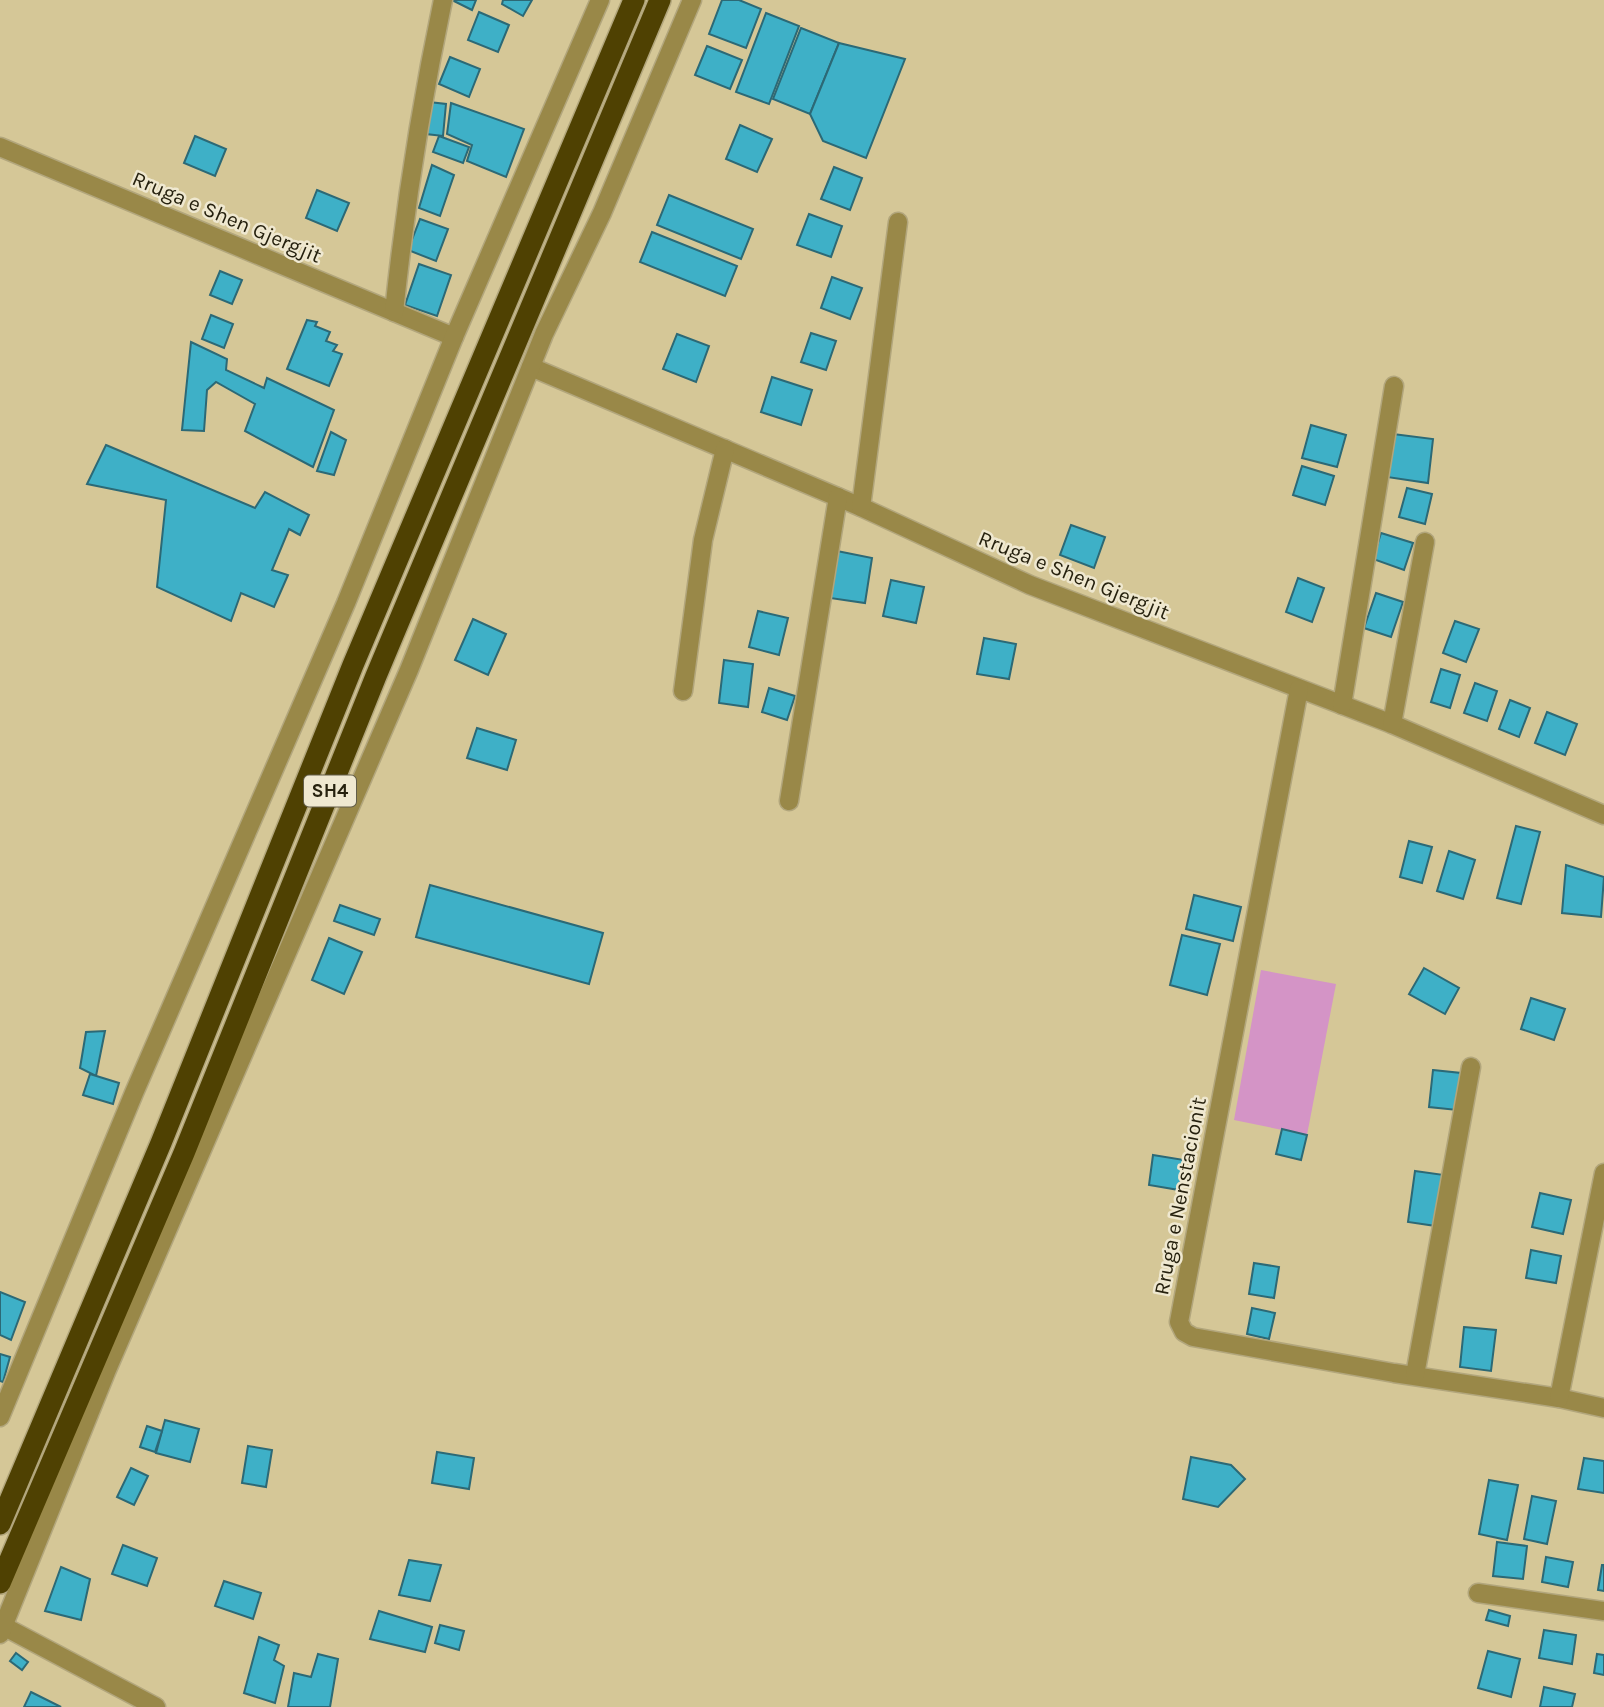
<svg xmlns="http://www.w3.org/2000/svg" width="1604" height="1707" viewBox="0 0 1604 1707" font-family="Karla,sans-serif">
	<style>
		.green { fill: #d494c6 }
		.building { fill: #3eb0c7; stroke: #2c6976; stroke-width: 2 }
		.lines { fill: none; stroke-linecap: round; stroke-linejoin: round }
		.minor-casing { stroke: #b2a67c; stroke-width: 21 }
		.highway-casing { stroke: #b2a67c; stroke-width: 24 }
		.minor { stroke: #998848; stroke-width: 18 }
		.highway { stroke: #4f4102; stroke-width: 21 }
		.labels { text-anchor: middle; dominant-baseline: central; stroke-width: 5; stroke-linejoin: round; paint-order: stroke }
		.shield { fill: #efe8d0; stroke: #625d48; stroke-width: 2 }
		.shield-label { font-size: 19px; font-weight: bold; fill: #26210e }
		.street-label { font-size: 21px; fill: #26210e; stroke: #efe8d0 }
	</style>
	<rect width="100%" height="100%" fill="#d5c797"/>
	<!-- green -->
	<polygon class="green" points="1261,970 1336,984 1307,1135 1234,1120"/>
	<!-- building -->
	<g class="building">
		<polygon points="452,0 476,0 472,10"/>
		<polygon points="503,0 532,0 523,16 502,4"/>
		<polygon points="722,0 739,0 761,9 746,48 709,34"/>
		<polygon points="479,12 509,25 498,52 468,40"/>
		<polygon points="766,13 799,26 769,104 736,92"/>
		<polygon points="801,28 839,43 810,114 773,99"/>
		<polygon points="839,43 905,59 866,158 823,141 810,114"/>
		<polygon points="707,46 742,60 730,89 695,75"/>
		<polygon points="450,57 480,69 469,97 439,84"/>
		<polygon points="429,102 446,104 443,136 426,134"/>
		<polygon points="451,103 524,129 506,177 467,161 472,145 447,134"/>
		<polygon points="740,125 772,139 757,172 726,159"/>
		<polygon points="195,136 226,149 215,176 184,163"/>
		<polygon points="439,136 469,147 463,163 433,152"/>
		<polygon points="432,165 454,175 440,216 419,208"/>
		<polygon points="834,167 862,178 850,210 821,199"/>
		<polygon points="317,190 349,203 337,231 306,218"/>
		<polygon points="669,195 753,229 741,259 657,225"/>
		<polygon points="809,214 842,226 831,257 797,245"/>
		<polygon points="420,219 448,229 436,261 408,250"/>
		<polygon points="652,232 737,266 725,296 640,262"/>
		<polygon points="419,264 451,275 437,316 405,305"/>
		<polygon points="220,271 242,280 232,304 210,295"/>
		<polygon points="832,277 862,288 850,319 821,308"/>
		<polygon points="211,315 233,324 224,348 202,339"/>
		<polygon points="307,320 317,322 315,326 330,332 326,341 337,345 333,351 342,354 329,386 287,369"/>
		<polygon points="811,333 836,341 826,370 801,362"/>
		<polygon points="677,334 709,346 696,382 663,369"/>
		<polygon points="191,342 227,359 226,370 264,388 267,378 334,410 313,467 245,431 255,404 216,382 207,390 204,431 182,430"/>
		<polygon points="772,377 812,390 801,425 761,412"/>
		<polygon points="1311,425 1346,435 1337,467 1302,458"/>
		<polygon points="331,432 346,440 334,475 317,471"/>
		<polygon points="1393,434 1433,439 1428,483 1387,477"/>
		<polygon points="106,445 255,508 265,492 309,515 300,535 289,529 272,570 288,575 274,607 241,593 231,621 157,587 166,500 87,484"/>
		<polygon points="1302,466 1334,476 1325,505 1293,495"/>
		<polygon points="1407,488 1432,494 1425,524 1399,517"/>
		<polygon points="1071,525 1105,537 1094,568 1060,555"/>
		<polygon points="1381,533 1413,543 1404,570 1373,559"/>
		<polygon points="837,551 872,558 865,603 830,598"/>
		<polygon points="1298,578 1324,588 1312,622 1286,612"/>
		<polygon points="891,580 924,587 916,623 883,616"/>
		<polygon points="1376,593 1403,602 1391,637 1364,628"/>
		<polygon points="758,611 788,618 779,655 749,647"/>
		<polygon points="473,619 506,634 488,675 455,660"/>
		<polygon points="1455,621 1479,629 1466,662 1443,653"/>
		<polygon points="984,638 1016,644 1009,679 977,674"/>
		<polygon points="724,660 753,664 748,707 719,703"/>
		<polygon points="1441,669 1460,675 1450,708 1431,702"/>
		<polygon points="1475,683 1497,691 1487,721 1464,713"/>
		<polygon points="769,688 795,696 787,720 762,712"/>
		<polygon points="1510,700 1530,708 1519,737 1499,729"/>
		<polygon points="1547,712 1577,724 1565,755 1535,743"/>
		<polygon points="477,728 516,740 507,770 467,758"/>
		<polygon points="1516,826 1540,832 1521,904 1497,898"/>
		<polygon points="1409,841 1432,847 1422,883 1400,877"/>
		<polygon points="1449,851 1475,860 1463,899 1437,891"/>
		<polygon points="1566,865 1604,877 1601,917 1562,913"/>
		<polygon points="430,885 603,933 589,984 416,937"/>
		<polygon points="1194,895 1241,907 1233,941 1186,929"/>
		<polygon points="340,905 380,919 374,935 334,921"/>
		<polygon points="1182,935 1220,944 1207,995 1170,985"/>
		<polygon points="329,938 362,952 344,994 312,980"/>
		<polygon points="1424,968 1459,988 1445,1014 1409,994"/>
		<polygon points="1531,998 1565,1009 1554,1040 1521,1029"/>
		<polygon points="105,1031 96,1076 80,1068 86,1032"/>
		<polygon points="1433,1070 1461,1073 1457,1110 1429,1107"/>
		<polygon points="90,1074 119,1083 113,1104 83,1095"/>
		<polygon points="1282,1129 1307,1135 1301,1160 1276,1154"/>
		<polygon points="1153,1155 1184,1160 1179,1190 1149,1185"/>
		<polygon points="1415,1171 1444,1175 1436,1226 1408,1222"/>
		<polygon points="1540,1193 1571,1200 1563,1234 1532,1227"/>
		<polygon points="1531,1250 1561,1256 1556,1283 1526,1278"/>
		<polygon points="1254,1263 1279,1267 1274,1298 1249,1294"/>
		<polygon points="0,1292 25,1302 11,1340 0,1335"/>
		<polygon points="1252,1308 1275,1313 1269,1339 1247,1334"/>
		<polygon points="1464,1327 1496,1330 1491,1371 1460,1367"/>
		<polygon points="0,1354 10,1357 3,1382 0,1381"/>
		<polygon points="165,1420 199,1429 190,1462 156,1453"/>
		<polygon points="147,1426 162,1431 155,1452 140,1447"/>
		<polygon points="248,1446 272,1450 266,1487 242,1483"/>
		<polygon points="437,1452 474,1458 469,1489 432,1483"/>
		<polygon points="1191,1457 1231,1465 1245,1479 1218,1507 1183,1499"/>
		<polygon points="1584,1458 1604,1461 1604,1493 1578,1489"/>
		<polygon points="131,1468 148,1476 134,1505 117,1497"/>
		<polygon points="1489,1480 1518,1485 1507,1540 1479,1534"/>
		<polygon points="1532,1496 1556,1501 1547,1544 1524,1539"/>
		<polygon points="1497,1542 1527,1546 1523,1579 1493,1576"/>
		<polygon points="123,1545 157,1558 147,1586 112,1574"/>
		<polygon points="1546,1557 1573,1562 1568,1587 1542,1582"/>
		<polygon points="409,1560 441,1565 430,1601 399,1595"/>
		<polygon points="1602,1565 1604,1565 1604,1591 1598,1590"/>
		<polygon points="61,1567 90,1579 81,1620 45,1611"/>
		<polygon points="224,1581 261,1593 253,1619 215,1606"/>
		<polygon points="1489,1610 1510,1616 1508,1626 1486,1620"/>
		<polygon points="379,1611 432,1627 425,1652 370,1639"/>
		<polygon points="440,1625 464,1631 459,1650 435,1643"/>
		<polygon points="1544,1630 1576,1635 1572,1664 1539,1658"/>
		<polygon points="259,1637 279,1645 274,1660 284,1666 275,1703 244,1693"/>
		<polygon points="1488,1651 1520,1659 1511,1697 1478,1688"/>
		<polygon points="16,1653 28,1662 22,1670 10,1661"/>
		<polygon points="318,1654 338,1659 330,1707 288,1707 294,1673 311,1677"/>
		<polygon points="1597,1654 1604,1655 1604,1675 1594,1673"/>
		<polygon points="1544,1687 1575,1694 1572,1707 1540,1707"/>
		<polygon points="31,1692 61,1707 24,1707"/>
	</g>
	<g class="lines">
		<!-- minor casing -->
		<g class="minor-casing">
			<g id="minor">
				<polyline points="0,147 454,337"/>
				<path d="M 394,312 C 405,207 421,104 443,0"/>
				<polyline points="531,367 861,507 1030,585 1392,724 1604,815"/>
				<polyline points="861,507 898,222"/>
				<polyline points="1299,689 1179,1322 1184,1332 1193,1337 1394,1373 1559,1398 1604,1408"/>
				<polyline points="683,691 703,540 725,449"/>
				<polyline points="1342,705 1394,386"/>
				<polyline points="1392,724 1425,542"/>
				<polyline points="789,801 838,497"/>
				<polyline points="1415,1375 1471,1067"/>
				<polyline points="1559,1398 1604,1173"/>
				<polyline points="0,1417 134,1093 346,603 454,337 600,0"/>
				<polyline points="1478,1593 1604,1611"/>
				<polyline points="3,1626 156,1707"/>
				<polyline points="0,1634 106,1372 409,670 544,334 602,213 692,0"/>
			</g>
		</g>
		<!-- highway casing -->
		<g class="highway-casing">
			<g id="highway">
				<polyline points="0,1524 161,1143 353,665 634,0"/>
				<polyline points="0,1583 184,1153 376,676 660,0"/>
			</g>
		</g>
		<!-- minor -->
		<use href="#minor" class="minor"/>
		<!-- highway -->
		<use href="#highway" class="highway"/>
	</g>
	<g class="labels">
		<!-- shield labels -->
		<rect class="shield" x="304" y="775.5" width="52" height="31" rx="5"/>
		<g class="shield-label">
			<text x="330" y="791">SH4</text>
		</g>
		<!-- street labels -->
		<g class="street-label">
			<text transform="translate(227 217) rotate(23)">Rruga e Shen Gjergjit</text>
			<text transform="translate(1074 575) rotate(22)">Rruga e Shen Gjergjit</text>
			<text transform="translate(1180 1196) rotate(-79)">Rruga e Nenstacionit</text>
		</g>
	</g>
</svg>
